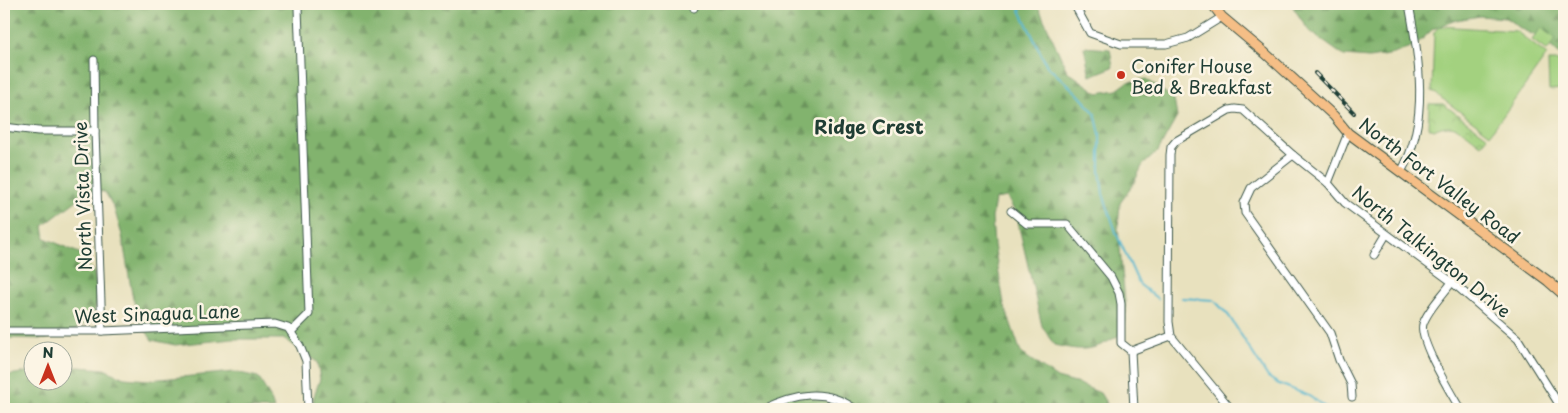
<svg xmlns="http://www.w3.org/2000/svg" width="1568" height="413" viewBox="0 0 1568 413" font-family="'Playpen Sans',sans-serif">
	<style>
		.forest { fill: url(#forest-firs); stroke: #507851 }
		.park { fill: url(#park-crowns); stroke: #61875a }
		.pitch { fill: #a3d17f; stroke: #61875a }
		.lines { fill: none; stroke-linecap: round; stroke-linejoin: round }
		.stream { stroke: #4fb5ce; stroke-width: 2 }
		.minor-casing { stroke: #3d5649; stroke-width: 9 }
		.major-casing { stroke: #3d5649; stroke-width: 11 }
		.minor { stroke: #fff; stroke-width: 7 }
		.major { stroke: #f5be86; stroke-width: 9 }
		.rail-casing { stroke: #1f3d34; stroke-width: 4 }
		.rail { stroke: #fcf5e5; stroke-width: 2; stroke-dasharray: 5.5; stroke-linecap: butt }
		.poi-dot { fill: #c8321e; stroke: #fcf5e5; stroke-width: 2 }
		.labels { text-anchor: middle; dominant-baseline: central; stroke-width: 5; stroke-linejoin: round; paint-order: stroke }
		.poi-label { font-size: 18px; fill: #1f3d34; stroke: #fcf5e5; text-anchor: start }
		.street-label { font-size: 18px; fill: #1f3d34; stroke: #fcf5e5 }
		.neighbourhood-label { font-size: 19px; font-weight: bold; fill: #1f3d34; stroke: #fcf5e5 }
	</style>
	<defs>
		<pattern id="forest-firs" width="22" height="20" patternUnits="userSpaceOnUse" patternTransform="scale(1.25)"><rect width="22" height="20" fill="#82b36e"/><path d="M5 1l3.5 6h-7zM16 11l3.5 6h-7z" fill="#6a935b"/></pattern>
		<pattern id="park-crowns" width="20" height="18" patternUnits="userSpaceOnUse" patternTransform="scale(1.25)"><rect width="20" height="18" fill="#a3d17f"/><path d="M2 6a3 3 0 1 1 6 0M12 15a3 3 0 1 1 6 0" fill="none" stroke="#8cb46e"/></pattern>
	</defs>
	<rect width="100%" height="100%" fill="#fcf5e5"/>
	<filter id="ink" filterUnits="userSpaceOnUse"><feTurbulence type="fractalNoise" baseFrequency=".02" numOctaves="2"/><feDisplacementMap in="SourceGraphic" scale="10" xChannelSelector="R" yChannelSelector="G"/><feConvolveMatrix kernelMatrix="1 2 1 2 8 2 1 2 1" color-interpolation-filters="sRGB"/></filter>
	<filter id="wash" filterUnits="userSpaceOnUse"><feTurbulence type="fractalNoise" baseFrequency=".0096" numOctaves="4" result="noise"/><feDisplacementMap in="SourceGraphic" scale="20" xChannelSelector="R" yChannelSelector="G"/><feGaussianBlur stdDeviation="1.12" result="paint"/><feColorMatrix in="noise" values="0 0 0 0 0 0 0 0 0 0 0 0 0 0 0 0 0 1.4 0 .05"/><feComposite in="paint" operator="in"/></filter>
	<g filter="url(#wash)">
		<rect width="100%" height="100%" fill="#e8e1be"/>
		<!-- forest -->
		<g class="forest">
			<path d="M 4,4 L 1037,4 L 1067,71 L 1098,93 L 1117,90 L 1128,82 L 1146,79 L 1174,99 L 1177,117 L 1158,151 L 1142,166 L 1133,185 L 1120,203 L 1118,228 L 1126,312 L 1121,334 C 1094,351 1085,352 1054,345 L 1042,326 L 1016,214 L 1007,197 L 995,199 L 992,218 L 994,245 L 1004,304 L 1021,353 L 1057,378 L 1079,384 L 1100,393 L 1110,409 L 313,409 L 314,396 L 320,379 L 317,362 L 285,339 L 232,339 L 175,345 L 152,340 L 139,320 L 132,294 L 122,235 L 114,208 L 105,192 L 89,191 L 43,226 L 45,238 L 81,254 L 94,273 L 98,297 L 92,319 L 73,331 L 46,339 L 4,338 Z"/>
			<polygon points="1291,4 1564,4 1564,59 1543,39 1523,30 1506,18 1480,16 1456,20 1433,29 1417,44 1394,54 1369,58 1344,56 1309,31"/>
			<polygon points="1084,47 1110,49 1113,67 1090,76"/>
			<polygon points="79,367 104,369 124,378 149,380 235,372 258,377 270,397 274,409 4,409 4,376 32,371 32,380 62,380 63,368"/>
		</g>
		<!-- park -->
		<path class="park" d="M 1429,104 L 1443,104 L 1488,137 L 1481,145 C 1464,133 1455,119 1434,130 L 1428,127 Z"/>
		<!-- pitch -->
		<g class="pitch">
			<polygon points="1440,26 1516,31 1547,55 1490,134 1432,91 1434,32"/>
			<polygon points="1541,28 1556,39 1547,51 1532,40"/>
			<polygon points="1548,61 1564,61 1564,89 1549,90"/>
		</g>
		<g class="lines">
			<!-- stream -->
			<g class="stream">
				<polyline points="1017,4 1047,66 1077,93 1095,113 1100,134 1100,171 1103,194 1117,235 1139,284 1158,299"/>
				<polyline points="1182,298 1214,300 1229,316 1268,377 1277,383 1309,396 1328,409"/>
			</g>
		</g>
	</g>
	<g filter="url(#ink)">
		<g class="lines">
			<!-- minor casing -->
			<g class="minor-casing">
				<g id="minor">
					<polyline points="1074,4 1090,33 1121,44 1166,44 1188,38 1222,17"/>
					<polyline points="694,8 695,4"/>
					<polyline points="94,60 95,131 102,331"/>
					<polyline points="4,127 38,131 95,131"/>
					<polyline points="1293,155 1251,188 1244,203 1245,213 1330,333 1339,360 1351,384 1352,397"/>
					<path d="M 1401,172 C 1430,121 1419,59 1409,4"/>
					<polyline points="1328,183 1348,133"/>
					<polyline points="1011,211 1027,224 1067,224 1111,277 1119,293 1121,304 1121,343 1131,351 1171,336"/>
					<polyline points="1374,255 1386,235"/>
					<path d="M 1452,282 C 1443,295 1428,309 1423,324 C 1418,340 1451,393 1460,409"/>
					<polyline points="4,331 102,331 275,324 288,328 300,346 306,361 308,409"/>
					<polyline points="291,332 309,314 298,8"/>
					<polyline points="1131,351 1134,409"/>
					<path d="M 763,409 C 794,394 825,387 855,409"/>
					<polyline points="1231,409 1171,336 1169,322 1170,155 1171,147 1176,141 1229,110 1235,109 1243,110 1293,155 1328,183 1345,203 1452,282 1518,339 1562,409"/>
				</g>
			</g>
			<!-- major casing -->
			<g class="major-casing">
				<polyline id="major" points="1212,4 1222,17 1265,53 1334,116 1348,133 1548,281 1564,295"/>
			</g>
			<!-- minor -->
			<use href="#minor" class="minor"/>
			<!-- major -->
			<use href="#major" class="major"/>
			<!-- rail casing -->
			<g class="rail-casing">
				<polyline id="rail" points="1315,73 1354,113"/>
			</g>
			<!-- rail -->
			<use href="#rail" class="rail"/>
		</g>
	</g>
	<!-- markers -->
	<circle class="poi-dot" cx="1121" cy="75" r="5"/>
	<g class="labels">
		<!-- poi labels -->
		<g class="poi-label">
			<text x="1131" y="65">Conifer House<tspan x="1131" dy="21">Bed &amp; Breakfast</tspan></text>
		</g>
		<!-- street labels -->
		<g class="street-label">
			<text transform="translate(1440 180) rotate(37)">North Fort Valley Road</text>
			<text transform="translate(82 196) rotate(-92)">North Vista Drive</text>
			<text transform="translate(1432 251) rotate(39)">North Talkington Drive</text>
			<text transform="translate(157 313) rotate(-2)">West Sinagua Lane</text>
		</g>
		<!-- neighbourhood labels -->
		<g class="neighbourhood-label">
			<text x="869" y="126">Ridge Crest</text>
		</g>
	</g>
	<!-- margin -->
	<rect width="1568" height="413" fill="none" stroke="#fcf5e5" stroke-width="20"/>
	<!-- north arrow -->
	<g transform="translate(48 366)"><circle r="24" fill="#fcf5e5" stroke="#a4ab9e"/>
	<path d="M0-4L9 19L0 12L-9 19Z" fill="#c8321e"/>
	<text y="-8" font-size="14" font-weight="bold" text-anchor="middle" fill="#1f3d34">N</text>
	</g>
</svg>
